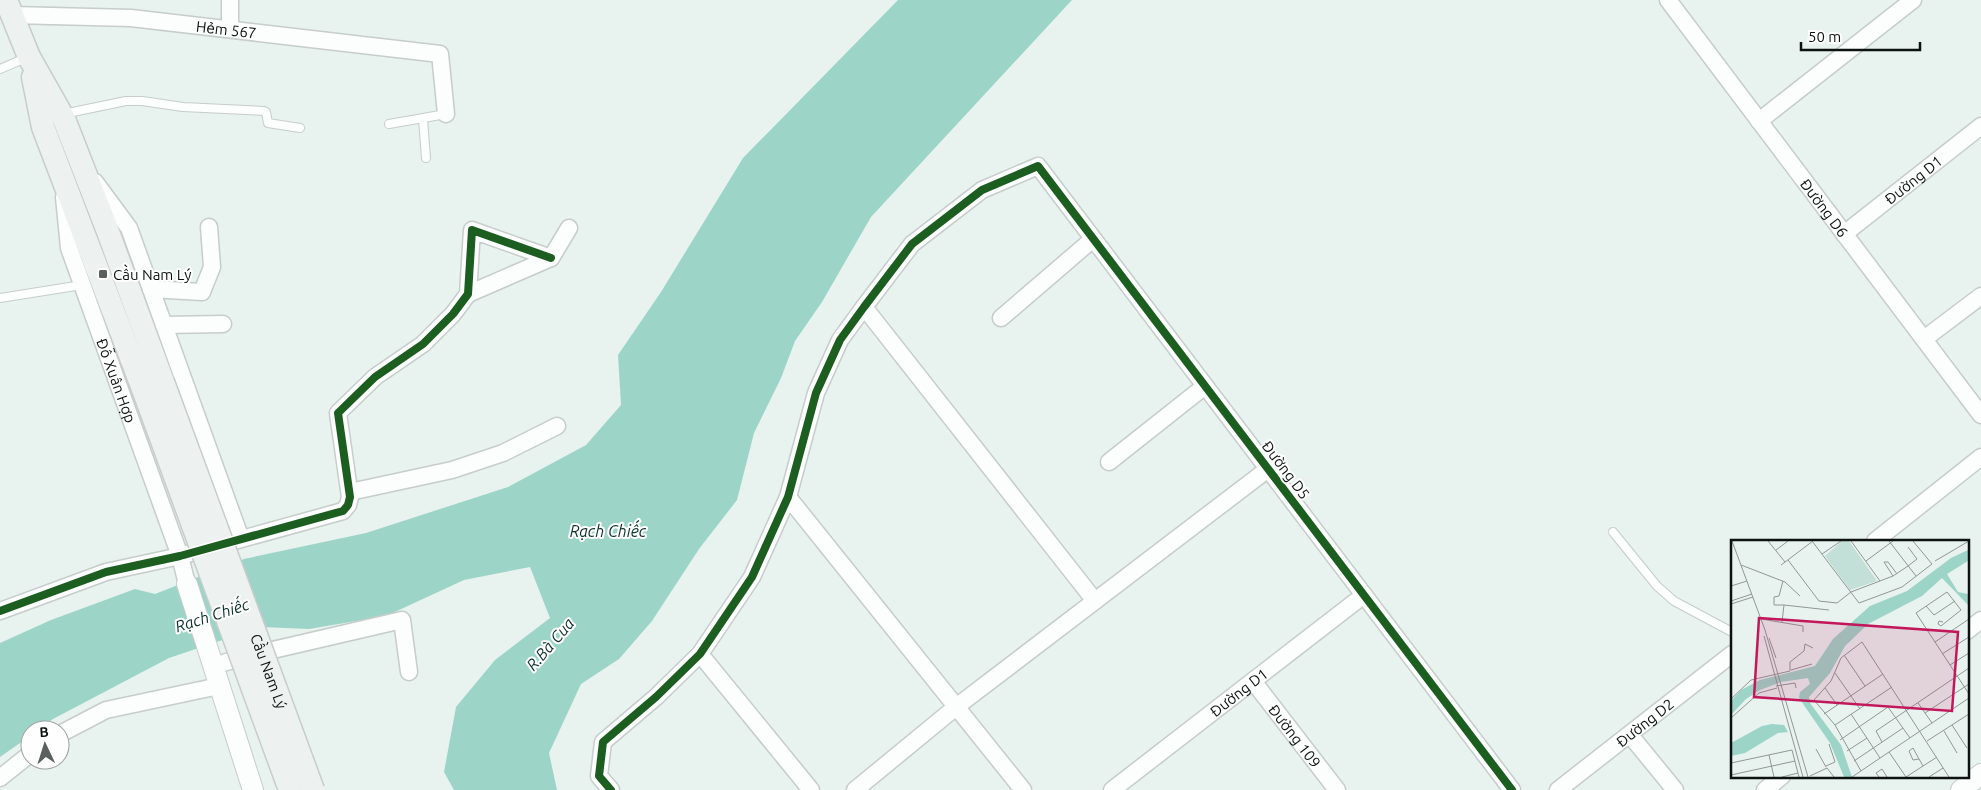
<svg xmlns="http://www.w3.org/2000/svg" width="1981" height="790" viewBox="0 0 1981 790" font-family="Ubuntu,sans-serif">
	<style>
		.water { fill: #9cd5c7 }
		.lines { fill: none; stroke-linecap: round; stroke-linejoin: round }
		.service-casing { stroke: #c6cdcb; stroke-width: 10 }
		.minor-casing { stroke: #c6cdcb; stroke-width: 19 }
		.tertiary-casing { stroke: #c6cdcb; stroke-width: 22 }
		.secondary-casing { stroke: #c6cdcb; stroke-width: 25 }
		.service { stroke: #fcfdfd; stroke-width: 8 }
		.minor { stroke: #fcfdfd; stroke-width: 16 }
		.tertiary { stroke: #fcfdfd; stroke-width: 20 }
		.secondary { stroke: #edf2f1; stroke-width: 22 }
		.secondary-bridge-casing { stroke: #c6cdcb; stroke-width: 25; stroke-linecap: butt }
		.secondary-bridge { stroke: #edf2f1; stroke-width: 22 }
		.cycleway-casing { stroke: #fefefe; stroke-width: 11 }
		.cycleway { stroke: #1b5e20; stroke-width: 8 }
		.poi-dot { fill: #59605e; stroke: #fefefe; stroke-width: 2 }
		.labels { text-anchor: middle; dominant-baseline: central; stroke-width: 4; stroke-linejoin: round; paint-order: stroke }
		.street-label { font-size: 15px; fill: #0c1210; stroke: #fefefe }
		.poi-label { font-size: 15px; fill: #0c1210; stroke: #fefefe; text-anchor: start }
		.water-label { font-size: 16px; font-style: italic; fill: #0c312a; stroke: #fefefe }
		.inset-road { fill: none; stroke: #909896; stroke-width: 1 }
		.view { fill: #c2185b; fill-opacity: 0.15; stroke: #c2185b; stroke-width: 2.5 }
		.inset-edge { fill: none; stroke: #0c1210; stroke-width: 2.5 }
	</style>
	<rect width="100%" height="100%" fill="#e8f2ef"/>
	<!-- water -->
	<polygon class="water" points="898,0 1072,0 871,217 822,302 795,341 781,378 754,433 737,500 699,549 652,621 619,659 581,684 549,753 557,790 454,790 444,772 456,707 495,660 550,618 530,567 464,580 386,616 309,629 261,627 169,658 53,719 38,730 30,730 30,736 0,757 0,643 51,620 135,589 155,594 244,559 366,533 508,487 586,445 621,405 618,355 661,292 743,158"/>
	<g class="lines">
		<!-- service casing -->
		<g class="service-casing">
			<g id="service">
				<polyline points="0,69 28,57"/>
				<polyline points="63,114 126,101 142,101 183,107 264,111 266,112 268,123 300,128"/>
				<polyline points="423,119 426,158"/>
				<polyline points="389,124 446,114"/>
				<polyline points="0,298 82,285"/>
				<polyline points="1613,532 1657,586 1674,601 1732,632"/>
			</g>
		</g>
		<!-- minor casing -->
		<g class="minor-casing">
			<g id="minor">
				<path id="s1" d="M 1668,0 L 1981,415"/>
				<path id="s2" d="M 12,15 L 131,18 L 440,54 L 446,114"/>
				<polyline points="230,28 230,0"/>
				<polyline points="1759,121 1913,0"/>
				<polyline points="95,182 129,228 241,539"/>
				<path id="s3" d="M 64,197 L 69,248 L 180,556 L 187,584"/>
				<path id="s4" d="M 1844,234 L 1981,126"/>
				<polyline points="151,289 202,292 212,267 209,227"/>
				<polyline points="468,294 551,258 569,228"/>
				<polyline points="864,307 1095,601"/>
				<polyline points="1001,318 1093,239"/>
				<polyline points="164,325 223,324"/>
				<polyline points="1924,339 1981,296"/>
				<polyline points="1109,462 1205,386"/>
				<polyline points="350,492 452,470 503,453 557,426"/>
				<polyline points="788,497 1023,790"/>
				<polyline points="1875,541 1981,457"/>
				<polyline points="0,611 106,572 180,556 343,511 348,505 350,497 338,413 375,377 423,344 453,314 468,294 472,230 551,258"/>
				<polyline points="1967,631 1981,620"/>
				<polyline points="700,654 811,790"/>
				<polyline points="213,666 247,656 402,620 409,672"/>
				<path id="s5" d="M 1253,681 L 1337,790"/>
				<polyline points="60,734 106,710 219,686"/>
				<polyline points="1630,735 1675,790"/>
				<polyline points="0,778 30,754"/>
				<polyline points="611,790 599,776 603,742 656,697 700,654 752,577 788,497 816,393 840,340 864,307 912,244 982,190 1038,166 1512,790"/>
				<polyline points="855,790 956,707 1268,469"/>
				<path id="s6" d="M 1112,790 L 1364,595"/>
				<path id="s7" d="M 1558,790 L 1732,654"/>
				<polyline points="1765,790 1782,776"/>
			</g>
		</g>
		<!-- tertiary casing -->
		<g class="tertiary-casing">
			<g id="tertiary">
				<polyline points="187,584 253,790"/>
				<polyline points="1961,790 1981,774"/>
			</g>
		</g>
		<!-- secondary casing -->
		<g class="secondary-casing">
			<g id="secondary">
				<polyline points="6,0 29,57 64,119 107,229 163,382"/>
				<polyline points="33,77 43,127 143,389"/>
			</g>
		</g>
		<!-- service -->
		<use href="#service" class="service"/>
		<!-- minor -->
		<use href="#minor" class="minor"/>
		<!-- tertiary -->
		<use href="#tertiary" class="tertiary"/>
		<!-- secondary -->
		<use href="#secondary" class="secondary"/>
		<!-- secondary-bridge casing -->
		<g class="secondary-bridge-casing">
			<g id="secondary-bridge">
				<path id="s8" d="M 163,382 L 313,790"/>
				<polyline points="143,389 290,790"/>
			</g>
		</g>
		<!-- secondary-bridge -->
		<use href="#secondary-bridge" class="secondary-bridge"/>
		<!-- cycleway casing -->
		<g class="cycleway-casing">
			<g id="cycleway">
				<polyline points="0,611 106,572 180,556 343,511 348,505 350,497 338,413 375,377 423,344 453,314 468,294 472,230 551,258"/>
				<polyline points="611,790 599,776 603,742 656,697 700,654 752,577 788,497 816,393 840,340 864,307 912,244 982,190 1038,166 1512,790"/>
			</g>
		</g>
		<!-- cycleway -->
		<use href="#cycleway" class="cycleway"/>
	</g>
	<!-- markers -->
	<rect class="poi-dot" x="98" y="269" width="10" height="10" rx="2.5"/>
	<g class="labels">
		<!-- street labels -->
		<g class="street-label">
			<text stroke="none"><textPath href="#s2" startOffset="215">Hẻm 567</textPath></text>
			<text stroke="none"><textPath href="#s4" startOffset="88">Đường D1</textPath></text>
			<text stroke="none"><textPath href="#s1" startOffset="260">Đường D6</textPath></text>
			<text stroke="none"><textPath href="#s3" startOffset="192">Đỗ Xuân Hợp</textPath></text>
			<text transform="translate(1286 470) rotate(53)">Đường D5</text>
			<text stroke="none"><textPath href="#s8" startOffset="308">Cầu Nam Lý</textPath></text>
			<text stroke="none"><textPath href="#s6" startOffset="160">Đường D1</textPath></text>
			<text stroke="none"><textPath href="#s7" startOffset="110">Đường D2</textPath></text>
			<text stroke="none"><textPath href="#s5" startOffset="69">Đường 109</textPath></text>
		</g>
		<!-- poi labels -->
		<g class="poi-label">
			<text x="113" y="274">Cầu Nam Lý</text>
		</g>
		<!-- water labels -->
		<g class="water-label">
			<text x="608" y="531">Rạch Chiếc</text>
			<text transform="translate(212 615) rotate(-18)">Rạch Chiếc</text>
			<text transform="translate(550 644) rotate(-49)">R.Bà Cua</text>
		</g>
	</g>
	<!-- overview -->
	<g transform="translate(1731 540)">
		<rect width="238" height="238" fill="#e8f2ef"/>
		<path d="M 111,1 L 118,1 L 146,41 L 119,50 L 94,16 Z" fill="#c3e0d8"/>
		<path d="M 237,10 L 237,21 L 216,34 L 227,52 L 237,54 L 237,65 L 211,38 L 191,56 L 137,84 L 114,106 L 99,133 L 78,157 L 79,163 L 110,205 L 121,237 L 113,237 L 99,203 L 68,158 L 69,152 L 79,144 L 77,138 L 50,142 L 29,150 L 15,159 L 0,175 L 0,161 L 10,150 L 29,140 L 84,126 L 102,99 L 139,66 L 176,51 L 220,18 ZM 41,184 L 53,185 L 57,192 L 47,193 L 14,213 L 0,216 L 0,203 L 31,186 Z" fill="#9cd5c7"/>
		<path class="inset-road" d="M 1,1 L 34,90 L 77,237M 37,1 L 54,22M 81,1 L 128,63 L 171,47 L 201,24 L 182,1M 120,1 L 149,41M 158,1 L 185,36M 45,10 L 57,1M 91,14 L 110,1M 57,20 L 88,61 L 106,63 L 120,52 L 162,36 L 177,26 L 186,19 L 177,7M 135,21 L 162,1M 204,21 L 238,1M 10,25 L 54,42 L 69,56M 50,25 L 82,1M 162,36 L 153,22 L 157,22 L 166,34M 0,46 L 16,41M 0,61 L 21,54M 0,64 L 22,57M 53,65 L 98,70M 195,66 L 203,75 L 224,61M 230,70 L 216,52 L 185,73 L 238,154M 30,79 L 72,86 L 72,92M 51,82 L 53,65 L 43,65 L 43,57 L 48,56 L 52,41M 212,82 L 208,81 L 207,84 L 210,86 L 230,70M 33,96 L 72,237M 38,98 L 45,118M 204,102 L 238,79M 211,114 L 238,97M 113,115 L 134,146M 219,125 L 238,113M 60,130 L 81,124M 104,133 L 129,169M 45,146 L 64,143 L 65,148M 94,148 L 106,165M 0,159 L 20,140 L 59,131 L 59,122 L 73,111 L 74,104 L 82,108M 187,163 L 201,183M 194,173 L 238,144M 93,174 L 152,134M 120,174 L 149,218M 0,178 L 28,153 L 46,148M 104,185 L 161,147M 221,185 L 236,208M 213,191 L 226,213M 109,200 L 157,167 L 179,198M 196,201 L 238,174M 151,202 L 145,191 L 238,128M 85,209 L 95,227M 116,211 L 136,198M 158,212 L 175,237 L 206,217M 38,215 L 43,237M 188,219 L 182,220 L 178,211 L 182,208 L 188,219 L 192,226M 123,221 L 172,188M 0,223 L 61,210 L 68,237M 95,226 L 104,222 L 98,204M 130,231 L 104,185 L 83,160 L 100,141 L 110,118 L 131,102 L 218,237M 0,235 L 64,221M 79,236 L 96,228 L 103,237M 51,237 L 67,233M 121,237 L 238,158M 148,237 L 145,233 L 151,229 L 156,237M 198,237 L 212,228"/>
		<path class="view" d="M 28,78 L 227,92 L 221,171 L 23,157 Z"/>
		<rect width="238" height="238" class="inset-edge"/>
	</g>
	<!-- north arrow -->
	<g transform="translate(45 745) rotate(356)"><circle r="24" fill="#fefefe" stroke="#9da09f"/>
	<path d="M0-4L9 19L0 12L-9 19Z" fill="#59605e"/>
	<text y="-8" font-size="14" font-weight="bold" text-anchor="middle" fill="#0c1210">B</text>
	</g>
	<!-- scale -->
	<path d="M1801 42v8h119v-8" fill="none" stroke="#0c1210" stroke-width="2.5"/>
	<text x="1808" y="42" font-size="15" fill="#0c1210" stroke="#fefefe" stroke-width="4" paint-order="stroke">50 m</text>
</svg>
